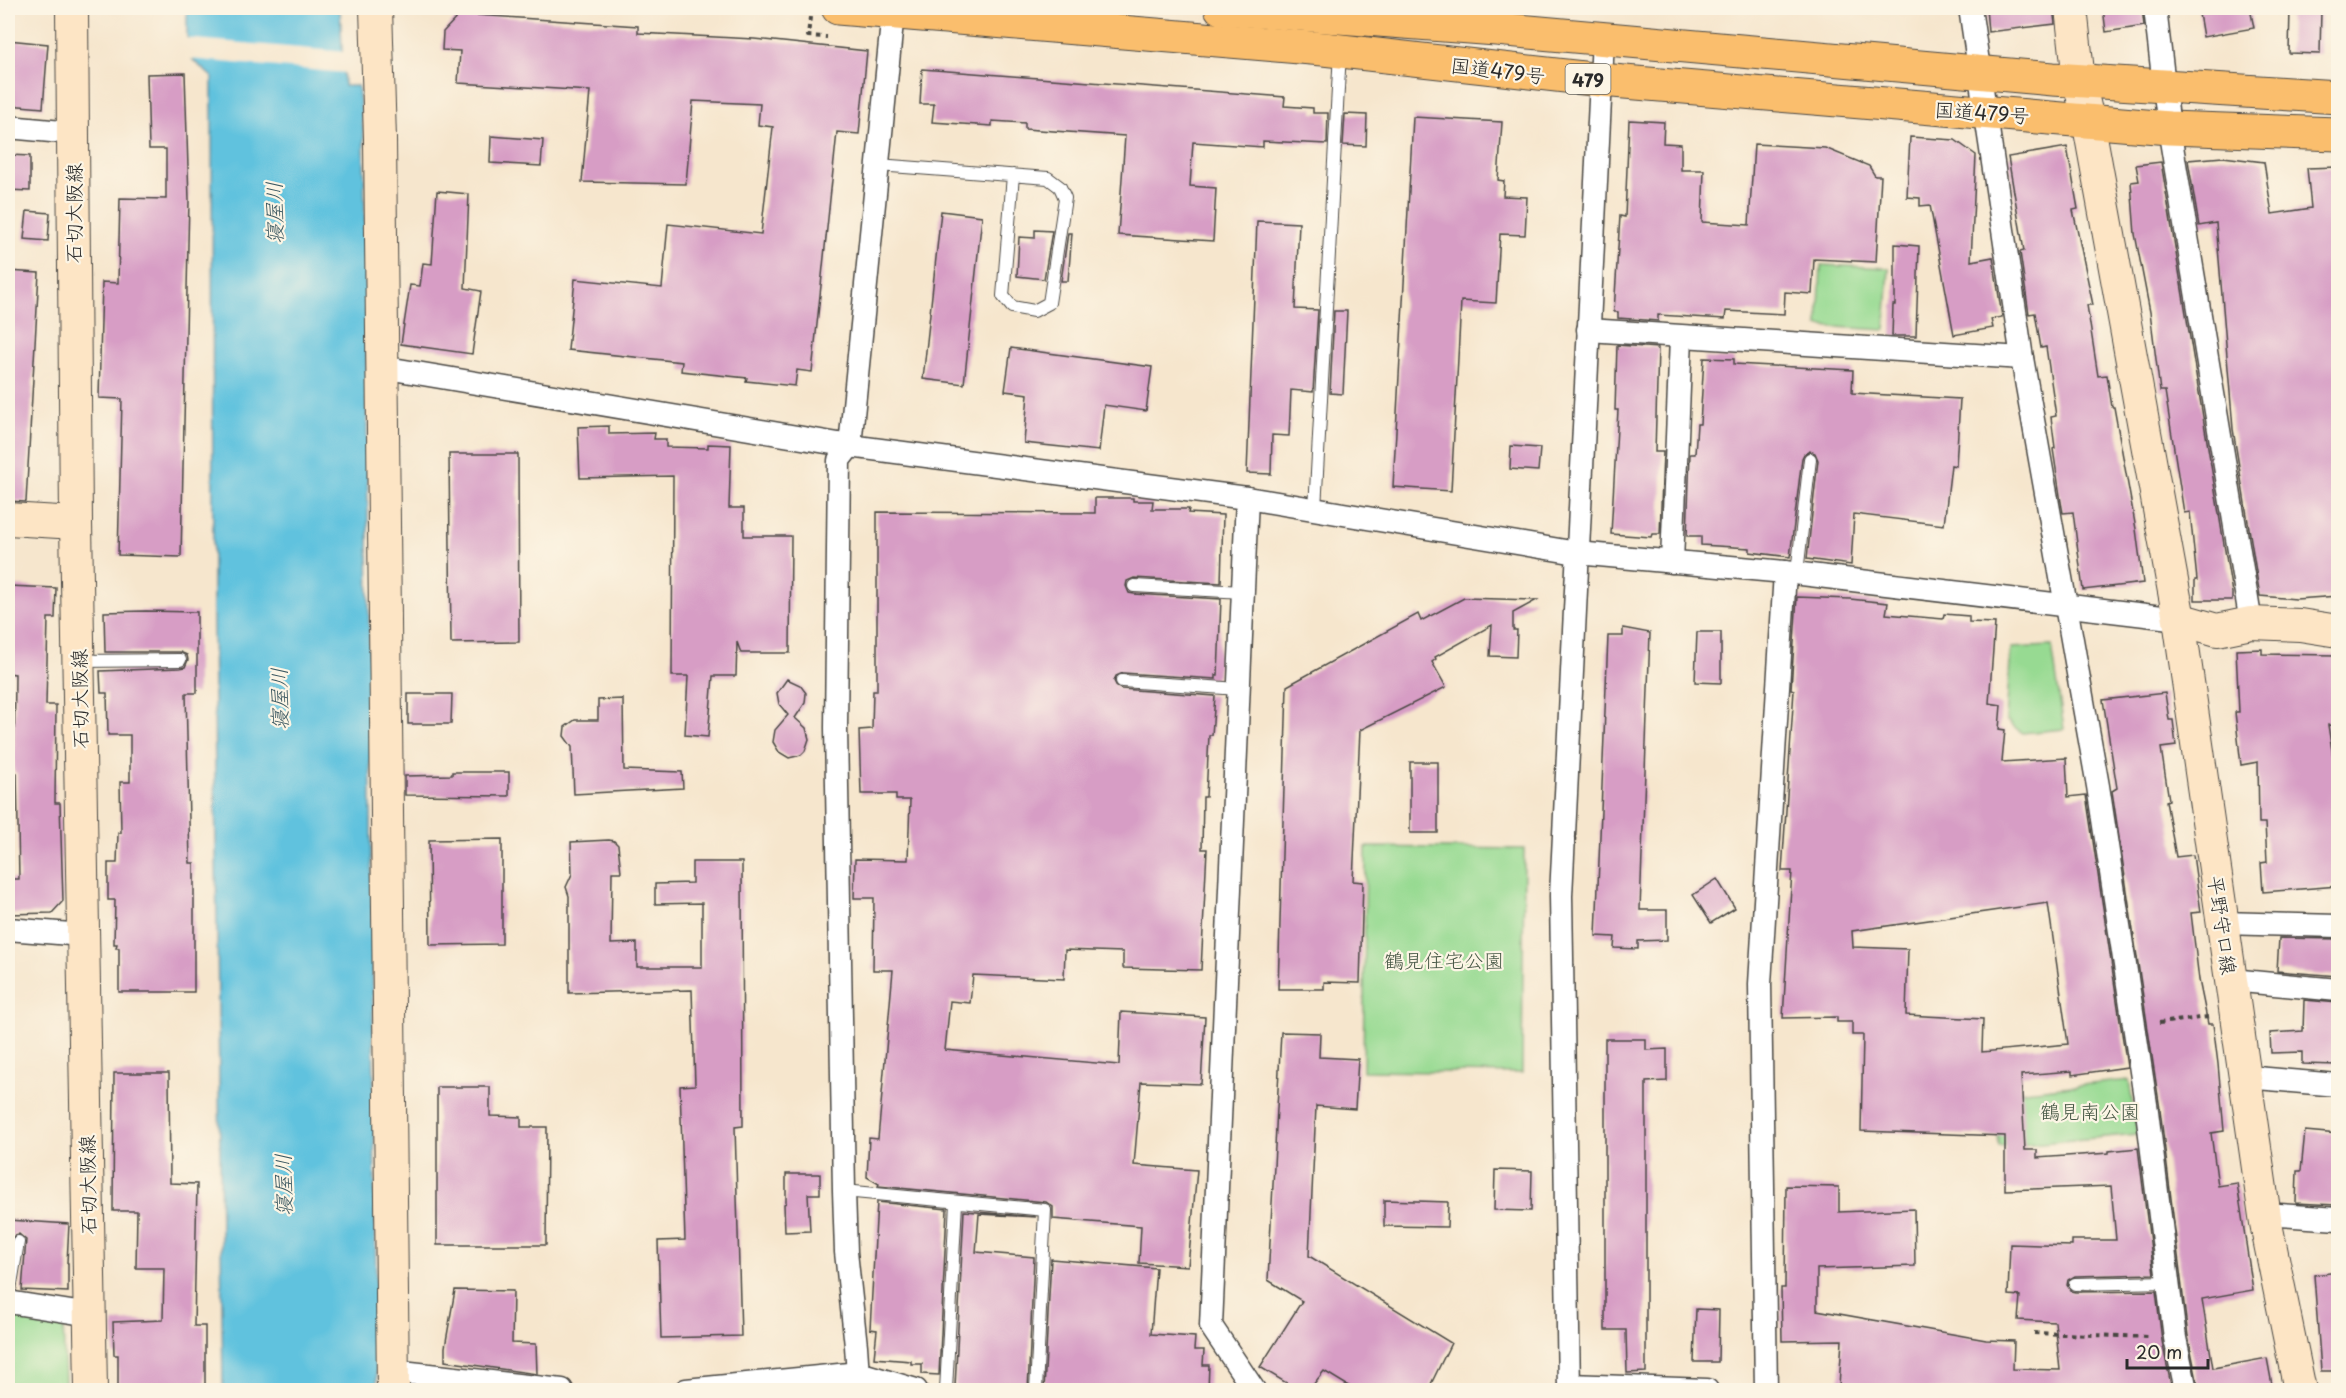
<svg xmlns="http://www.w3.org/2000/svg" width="2346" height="1398" viewBox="0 0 2346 1398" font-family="'Playpen Sans','Klee One',sans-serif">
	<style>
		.green { fill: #97da92; stroke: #61825e; stroke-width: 1.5 }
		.water { fill: #60c2de; stroke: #467684; stroke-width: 1.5 }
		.pier { fill: #f6e6cd }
		.building { fill: #d79dc5; fill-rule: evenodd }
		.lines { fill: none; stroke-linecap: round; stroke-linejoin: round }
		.lane-casing { stroke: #494743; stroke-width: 14 }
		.street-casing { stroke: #494743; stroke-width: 25 }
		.secondary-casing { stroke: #494743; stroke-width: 34 }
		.highway-casing { stroke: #494743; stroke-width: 35 }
		.path { stroke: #494743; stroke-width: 4; stroke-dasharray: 4.5 4.5; stroke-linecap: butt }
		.lane { stroke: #fff; stroke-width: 12 }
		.street { stroke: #fff; stroke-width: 22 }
		.secondary { stroke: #fde5c5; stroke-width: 32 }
		.highway { stroke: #fabe6d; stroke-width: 33 }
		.labels { text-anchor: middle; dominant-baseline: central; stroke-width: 4.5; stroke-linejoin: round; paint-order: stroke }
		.shield { fill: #fcf5e5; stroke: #6a6863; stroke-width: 1.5 }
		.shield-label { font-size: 18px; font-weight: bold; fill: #2b2b2b }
		.street-label { font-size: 20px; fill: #2b2b2b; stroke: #fcf5e5 }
		.park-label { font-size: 20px; fill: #465745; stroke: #fcf5e5 }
		.water-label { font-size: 21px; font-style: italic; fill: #3b5861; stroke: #fcf5e5 }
	</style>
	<rect width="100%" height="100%" fill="#fcf5e5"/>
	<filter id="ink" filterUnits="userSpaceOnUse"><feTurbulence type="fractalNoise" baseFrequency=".0167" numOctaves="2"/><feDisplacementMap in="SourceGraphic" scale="12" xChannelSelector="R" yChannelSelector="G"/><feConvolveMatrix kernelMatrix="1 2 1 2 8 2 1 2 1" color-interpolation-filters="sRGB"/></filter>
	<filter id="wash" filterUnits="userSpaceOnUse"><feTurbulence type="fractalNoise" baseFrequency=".008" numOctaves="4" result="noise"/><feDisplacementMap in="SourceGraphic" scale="24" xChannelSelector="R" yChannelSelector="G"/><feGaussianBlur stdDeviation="1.35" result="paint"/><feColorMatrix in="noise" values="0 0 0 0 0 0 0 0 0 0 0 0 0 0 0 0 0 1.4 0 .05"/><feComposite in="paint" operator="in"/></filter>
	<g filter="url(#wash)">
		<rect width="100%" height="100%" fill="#f6e6cd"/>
		<!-- green -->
		<g class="green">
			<polygon points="1821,265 1889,268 1885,330 1818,326"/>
			<polygon points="2052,646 2064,729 2022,733 2006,720 2011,648"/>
			<polygon points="1366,847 1524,849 1522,1073 1363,1071"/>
			<polygon points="2129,1080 2137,1134 1999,1147 1995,1094"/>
			<polygon points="8,1311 63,1318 65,1388 8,1387"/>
		</g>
		<!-- water -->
		<polygon class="water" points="187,8 340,8 344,86 358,86 364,137 377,1390 223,1390 213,622 212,77 192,59 187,36"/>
		<!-- pier -->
		<polygon class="pier" points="184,38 345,52 346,73 189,59"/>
		<g id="blocks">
			<!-- building -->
			<g class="building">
				<polygon points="1986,8 2053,8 2055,24 1988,32"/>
				<polygon points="2103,8 2142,8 2144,26 2106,32"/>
				<polygon points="2198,8 2250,8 2254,28 2203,37"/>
				<polygon points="2290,8 2321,9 2320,54 2289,53"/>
				<polygon points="460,14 638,26 638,33 754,39 867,51 859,134 837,132 812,372 797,370 795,386 746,381 747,378 681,371 682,362 568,350 575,279 662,288 668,224 761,234 773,127 758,125 760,104 693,101 686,184 582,182 590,91 458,83 460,51 442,50 443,32"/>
				<polygon points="8,40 48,44 43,108 8,105"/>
				<polygon points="922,69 1285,97 1284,106 1313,108 1313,113 1328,113 1327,144 1263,141 1263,147 1193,142 1190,186 1216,188 1213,241 1118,235 1125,136 1025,129 1025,123 992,121 992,126 932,122 934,104 920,104"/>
				<polygon points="185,73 189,200 181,557 118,555 122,399 99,398 102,282 118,283 120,198 166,199 166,149 149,149 147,74"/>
				<polygon points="1345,114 1367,115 1366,146 1343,145"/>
				<polygon points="1413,117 1502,122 1498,180 1504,181 1503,196 1527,197 1525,235 1500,234 1496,303 1461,301 1451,491 1393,487"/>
				<polygon points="1629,120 1664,122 1663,143 1681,144 1681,170 1704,170 1702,222 1749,225 1754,144 1825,148 1869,166 1875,176 1881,176 1876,262 1814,259 1812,294 1785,292 1784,314 1726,311 1725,319 1658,315 1658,321 1618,318 1618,312 1614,312 1620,216 1625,217"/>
				<polygon points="491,136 543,140 541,166 490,163"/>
				<polygon points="1910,137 1955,140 1976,155 1971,261 1993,257 2002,317 1991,319 1993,328 1954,335 1930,205 1920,206 1920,198 1907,197"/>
				<polygon points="2067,147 2078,209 2073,210 2093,305 2087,305 2098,376 2107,375 2112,407 2114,407 2136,529 2143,583 2083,590 2073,512 2063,513 2061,502 2053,449 2055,448 2051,417 2056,416 2046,347 2041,348 2035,313 2029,314 2020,252 2024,251 2008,157"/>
				<polygon points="8,155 30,156 30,191 8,190"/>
				<polygon points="2223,157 2264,162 2272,214 2311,208 2307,168 2338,167 2338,317 2331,317 2338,374 2338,596 2296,599 2260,596 2233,429 2216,223 2199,226 2188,160"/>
				<polygon points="2161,162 2232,593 2232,600 2195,600 2195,580 2197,580 2190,512 2184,513 2165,391 2160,391 2150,312 2135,234 2131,182 2139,181 2136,165"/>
				<polygon points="437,191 469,194 465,288 481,291 472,354 401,344 410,285 420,286 423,263 432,264"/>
				<polygon points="27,211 50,213 48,241 24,239"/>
				<polygon points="941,211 982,216 964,384 923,379"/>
				<polygon points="1257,221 1299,223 1295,309 1318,310 1313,392 1291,390 1289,436 1272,435 1271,474 1247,473"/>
				<polygon points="1035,230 1052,231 1044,279 1017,276 1019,237 1035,238"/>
				<polygon points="1068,233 1072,233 1068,281 1061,281"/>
				<polygon points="1895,244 1919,246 1916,336 1892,336 1893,305 1895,305"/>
				<polygon points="8,271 39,273 26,502 8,501"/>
				<polygon points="1334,311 1347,311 1343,394 1330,393"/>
				<polygon points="1617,345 1658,348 1655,452 1663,452 1660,534 1652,534 1651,537 1611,534 1618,410 1615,410"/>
				<polygon points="1011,348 1152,367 1146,411 1104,405 1099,451 1024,443 1028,394 1005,391"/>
				<polygon points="1704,358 1734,359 1734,364 1853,370 1852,393 1960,399 1956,466 1951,465 1944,525 1854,514 1851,565 1807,559 1818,460 1815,453 1810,451 1804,454 1802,458 1790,557 1750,552 1750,548 1701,545 1701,536 1687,536 1690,454 1695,454 1697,424 1700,424"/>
				<polygon points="609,426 609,434 655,433 654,439 666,439 666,447 708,448 708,444 731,445 729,508 744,508 744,536 791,536 790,653 741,653 737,642 736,676 713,676 708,737 685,735 688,676 672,676 673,476 580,478 578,427"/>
				<polygon points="1511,446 1540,448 1538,471 1510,469"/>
				<polygon points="449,454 518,454 519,642 451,643"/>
				<polygon points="1095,498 1133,498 1133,501 1153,501 1152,509 1189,509 1188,513 1223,515 1221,583 1134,578 1127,581 1126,586 1129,593 1134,594 1221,599 1218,675 1216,675 1216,679 1123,673 1116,676 1114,681 1117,687 1121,689 1215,696 1212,735 1209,735 1206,797 1203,797 1202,849 1207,849 1201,970 1123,968 1123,952 1065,950 1064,979 973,975 970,1003 950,1001 945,1050 1119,1065 1121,1012 1205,1017 1201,1084 1141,1082 1134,1165 1197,1170 1188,1266 1139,1263 1141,1226 1053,1219 1053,1207 1046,1202 878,1186 879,1184 867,1177 869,1138 878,1139 893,970 873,970 874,898 854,898 855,859 908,860 910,800 896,800 896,794 861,794 859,730 872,729 873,691 877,691 877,512 1095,513"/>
				<polygon points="8,586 56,588 55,618 48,618 46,705 56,705 55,803 60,803 63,901 52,913 8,914 8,879 19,879 17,773 14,773 15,674 8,673"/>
				<path d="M 1797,597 L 1850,599 L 1888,603 L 1886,614 L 1943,619 L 1944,614 L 1969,616 L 1969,622 L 1995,623 L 1989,703 L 2001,705 L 1999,729 L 2005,730 L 2002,762 L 2066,758 L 2068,797 L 2086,795 L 2127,1067 L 2072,1075 L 2072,1071 L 2021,1075 L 2025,1150 L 2037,1150 L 2037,1158 L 2109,1153 L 2109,1151 L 2138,1148 L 2154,1274 L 2075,1276 L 2068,1280 L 2067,1285 L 2071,1291 L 2075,1292 L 2156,1291 L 2162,1341 L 2172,1390 L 1856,1390 L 1839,1387 L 1842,1340 L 1782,1341 L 1781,1288 L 1785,1288 L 1786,1186 L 1839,1187 L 1839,1212 L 1914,1209 L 1915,1266 L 1817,1269 L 1817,1310 L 1986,1340 L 2014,1341 L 2013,1369 L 2060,1370 L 2055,1322 L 2018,1320 L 2020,1296 L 2008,1295 L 2010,1244 L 2072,1246 L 2072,1240 L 2116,1240 L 2111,1186 L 2005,1190 L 2005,1136 L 1861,1131 L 1863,1035 L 1852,1035 L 1852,1022 L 1837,1022 L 1837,1017 L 1783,1018 L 1792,871 L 1782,871 L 1794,690 L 1791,689 ZM 2048,903 L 2068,1044 L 1982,1052 L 1983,1019 L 1906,1015 L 1908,949 L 1853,947 L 1852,931 Z"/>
				<polygon points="1464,598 1537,600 1513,613 1513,630 1517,630 1516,657 1490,656 1492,625 1435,657 1436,659 1432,662 1446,687 1360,730 1353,881 1363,882 1360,983 1324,982 1324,989 1278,989 1287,686 1418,614 1421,621"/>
				<polygon points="146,611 197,612 197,693 186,693 190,863 194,863 194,992 119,992 119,948 116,948 117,944 114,944 115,900 108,900 108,863 117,863 118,833 121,833 120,782 130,782 130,735 108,735 107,693 101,693 100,671 180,668 185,667 188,660 187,655 180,652 105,652 104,612"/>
				<polygon points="1623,628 1650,633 1640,910 1667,910 1667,940 1638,941 1638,949 1614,948 1615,937 1596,936 1608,636 1623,636"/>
				<polygon points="1697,632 1721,632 1721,683 1695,682"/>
				<polygon points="2262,649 2262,654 2338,655 2338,726 2328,725 2338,789 2338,886 2263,892 2261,863 2267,862 2265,823 2259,823 2258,762 2241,765 2235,712 2239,712 2236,650"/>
				<polygon points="787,679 800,685 806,693 805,703 795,718 806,728 809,739 805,751 801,755 789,758 779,752 773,742 775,730 788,715 779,704 777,693"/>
				<polygon points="2165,693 2169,720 2173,720 2176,746 2161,748 2169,800 2166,801 2176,857 2193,855 2201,912 2191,913 2199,980 2208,1024 2213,1024 2218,1064 2224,1131 2211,1133 2218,1186 2237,1183 2253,1290 2202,1299 2213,1368 2267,1358 2273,1390 2199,1390 2188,1336 2160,1109 2112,791 2117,788 2103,700"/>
				<polygon points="408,694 452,694 451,724 408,724"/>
				<polygon points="623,699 624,770 682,772 683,788 574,794 572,747 564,736 565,727 575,720 598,720 598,700"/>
				<rect x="1410" y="762" width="28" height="71"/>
				<polygon points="452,772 509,772 509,796 405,795 405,776 452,775"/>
				<polygon points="502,839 502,944 430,945 429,840"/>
				<polygon points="609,840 614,841 618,845 621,872 612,872 611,944 637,943 637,967 702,967 702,903 655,904 655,884 692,883 692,862 742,862 743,1126 735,1127 741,1336 661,1338 658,1241 685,1240 680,1086 695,1085 692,990 569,993 569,896 566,887 572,874 571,842"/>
				<polygon points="1717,879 1735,908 1711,923 1693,895"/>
				<polygon points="2279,938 2338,939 2338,976 2277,971"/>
				<polygon points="2304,1000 2338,1003 2338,1065 2302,1064 2302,1052 2271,1053 2270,1033 2303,1031"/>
				<polygon points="1281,1032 1320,1033 1319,1057 1358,1059 1355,1109 1316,1106 1309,1256 1451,1343 1428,1390 1355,1390 1324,1371 1309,1390 1298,1390 1260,1367 1302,1301 1268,1280"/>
				<polygon points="1605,1039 1646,1039 1646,1050 1667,1049 1667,1081 1646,1082 1646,1372 1627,1373 1626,1330 1605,1330"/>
				<polygon points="114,1073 169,1073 170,1183 197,1184 194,1326 205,1326 205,1390 118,1390 118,1355 114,1355 113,1322 163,1320 164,1268 136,1268 137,1211 113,1211"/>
				<polygon points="437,1087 490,1087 490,1116 521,1117 521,1127 547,1127 546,1245 437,1245"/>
				<polygon points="2305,1131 2338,1134 2336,1205 2296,1203 2297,1171 2301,1171"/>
				<polygon points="1495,1170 1532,1171 1531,1211 1494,1210"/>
				<polygon points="786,1174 820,1174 820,1194 808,1194 810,1231 785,1232 784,1204 786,1203"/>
				<polygon points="1384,1200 1448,1202 1447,1227 1384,1226"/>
				<polygon points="877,1202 947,1209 939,1375 922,1374 922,1364 911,1364 911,1361 874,1358 877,1330 870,1329"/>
				<polygon points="964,1211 1036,1217 979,1214 976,1252 1034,1257 1028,1390 989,1390 955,1387"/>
				<polygon points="8,1220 69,1224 67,1263 68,1263 68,1292 22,1290 26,1240 19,1234 15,1235 10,1241 8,1241"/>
				<polygon points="1051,1259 1156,1268 1151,1334 1195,1337 1194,1350 1204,1350 1203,1365 1209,1365 1208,1390 1044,1390"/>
				<polygon points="2338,1272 2338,1371 2321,1371 2314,1275"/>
				<polygon points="455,1290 513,1291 512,1343 536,1344 537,1374 445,1361 445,1347"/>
				<polygon points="1696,1309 1719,1310 1718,1362 1694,1362"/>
			</g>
		</g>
	</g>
	<g filter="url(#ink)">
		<use href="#blocks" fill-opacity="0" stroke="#494743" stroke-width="1.5"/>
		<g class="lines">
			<!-- lane casing -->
			<g class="lane-casing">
				<g id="lane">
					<polyline points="878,165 1048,178 1060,187 1065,198 1049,303 1034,311 1012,307 1003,296 1013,175"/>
					<polyline points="1315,509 1340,52"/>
					<polyline points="1797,573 1810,459"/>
					<polyline points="1134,586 1243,592"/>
					<polyline points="79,661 180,660"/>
					<polyline points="1122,681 1239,689"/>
					<polyline points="844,1191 1045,1210 1036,1390"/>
					<polyline points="2075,1284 2168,1282"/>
					<polyline points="8,1302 18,1242"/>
					<polyline points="946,1390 956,1203"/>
				</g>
			</g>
			<!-- street casing -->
			<g class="street-casing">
				<g id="street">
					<polyline points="1970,8 2022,358 2098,786 2147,1111 2175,1338 2186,1390"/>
					<polyline points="2155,8 2169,128 2251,623"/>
					<polyline points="8,127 73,133"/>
					<polyline points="1588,330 2022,358"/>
					<polyline points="381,367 850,446 1247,498 1577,553 1785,572 2179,619"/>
					<polyline points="1247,498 1211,1326 1254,1390"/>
					<polyline points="1672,562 1681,337"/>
					<polyline points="2222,923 2338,926"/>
					<polyline points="8,929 83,935"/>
					<polyline points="2231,980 2338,990"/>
					<polyline points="2245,1077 2338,1085"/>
					<polyline points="2264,1214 2338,1219"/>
					<polyline points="8,1302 90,1315"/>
					<polyline points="393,1371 562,1390"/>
					<polyline points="1570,1385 1707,1390"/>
					<polyline points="686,1390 859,1373 916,1390"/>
					<polyline points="859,1390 856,1346 846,1252 844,1191 836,728 839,460 850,446 893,12"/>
					<polyline points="1569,1390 1561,896 1603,39"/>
					<polyline points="1766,1390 1760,984 1785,572"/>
				</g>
			</g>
			<!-- secondary casing -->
			<g class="secondary-casing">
				<g id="secondary">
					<polyline points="72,8 76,523 91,1390"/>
					<polyline points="376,8 380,139 393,1390"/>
					<polyline points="2071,8 2079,81 2088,120 2179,619 2266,1224 2300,1390"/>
					<polyline points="8,519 76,523"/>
					<polyline points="2179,619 2217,630 2251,623 2300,625 2338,631"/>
				</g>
			</g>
			<!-- highway casing -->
			<g class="highway-casing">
				<g id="highway">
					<polyline points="838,8 1323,49 1601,80 2169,128 2338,134"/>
					<polyline points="1221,8 1496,29 2053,79 2338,97"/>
				</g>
			</g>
			<!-- path -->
			<g class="path">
				<polyline points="810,17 808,36 827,37"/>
				<polyline points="2159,1023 2208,1017"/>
				<polyline points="2034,1333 2150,1337"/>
			</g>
			<!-- lane -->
			<use href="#lane" class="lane"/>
			<!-- street -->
			<use href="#street" class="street"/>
			<!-- secondary -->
			<use href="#secondary" class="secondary"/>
			<!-- highway -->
			<use href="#highway" class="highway"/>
		</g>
	</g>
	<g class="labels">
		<!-- shield labels -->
		<rect class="shield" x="1565.5" y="64" width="45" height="30" rx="4.5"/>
		<g class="shield-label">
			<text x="1588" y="79">479</text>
		</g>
		<!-- street labels -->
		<g class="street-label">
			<text transform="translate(1498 70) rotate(7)">国道479号</text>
			<text transform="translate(1982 112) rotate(4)">国道479号</text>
			<text transform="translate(73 213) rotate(-90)">石切大阪線</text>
			<text transform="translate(79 699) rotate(-91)">石切大阪線</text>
			<text transform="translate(2223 925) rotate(82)">平野守口線</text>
			<text transform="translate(87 1185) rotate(-91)">石切大阪線</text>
		</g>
		<!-- park labels -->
		<g class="park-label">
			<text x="1444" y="960">鶴見住宅公園</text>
			<text x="2090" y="1111">鶴見南公園</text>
		</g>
		<!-- water labels -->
		<g class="water-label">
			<text transform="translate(273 213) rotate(-91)">寝屋川</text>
			<text transform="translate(278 699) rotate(-91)">寝屋川</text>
			<text transform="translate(282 1185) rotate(-91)">寝屋川</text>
		</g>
	</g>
	<!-- margin -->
	<rect width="2346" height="1398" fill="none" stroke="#fcf5e5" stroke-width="30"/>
	<!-- scale -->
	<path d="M2127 1359v9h81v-9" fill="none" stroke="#2b2b2b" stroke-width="3"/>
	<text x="2136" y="1359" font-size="18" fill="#2b2b2b" stroke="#fcf5e5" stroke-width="4.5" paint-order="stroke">20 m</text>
</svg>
